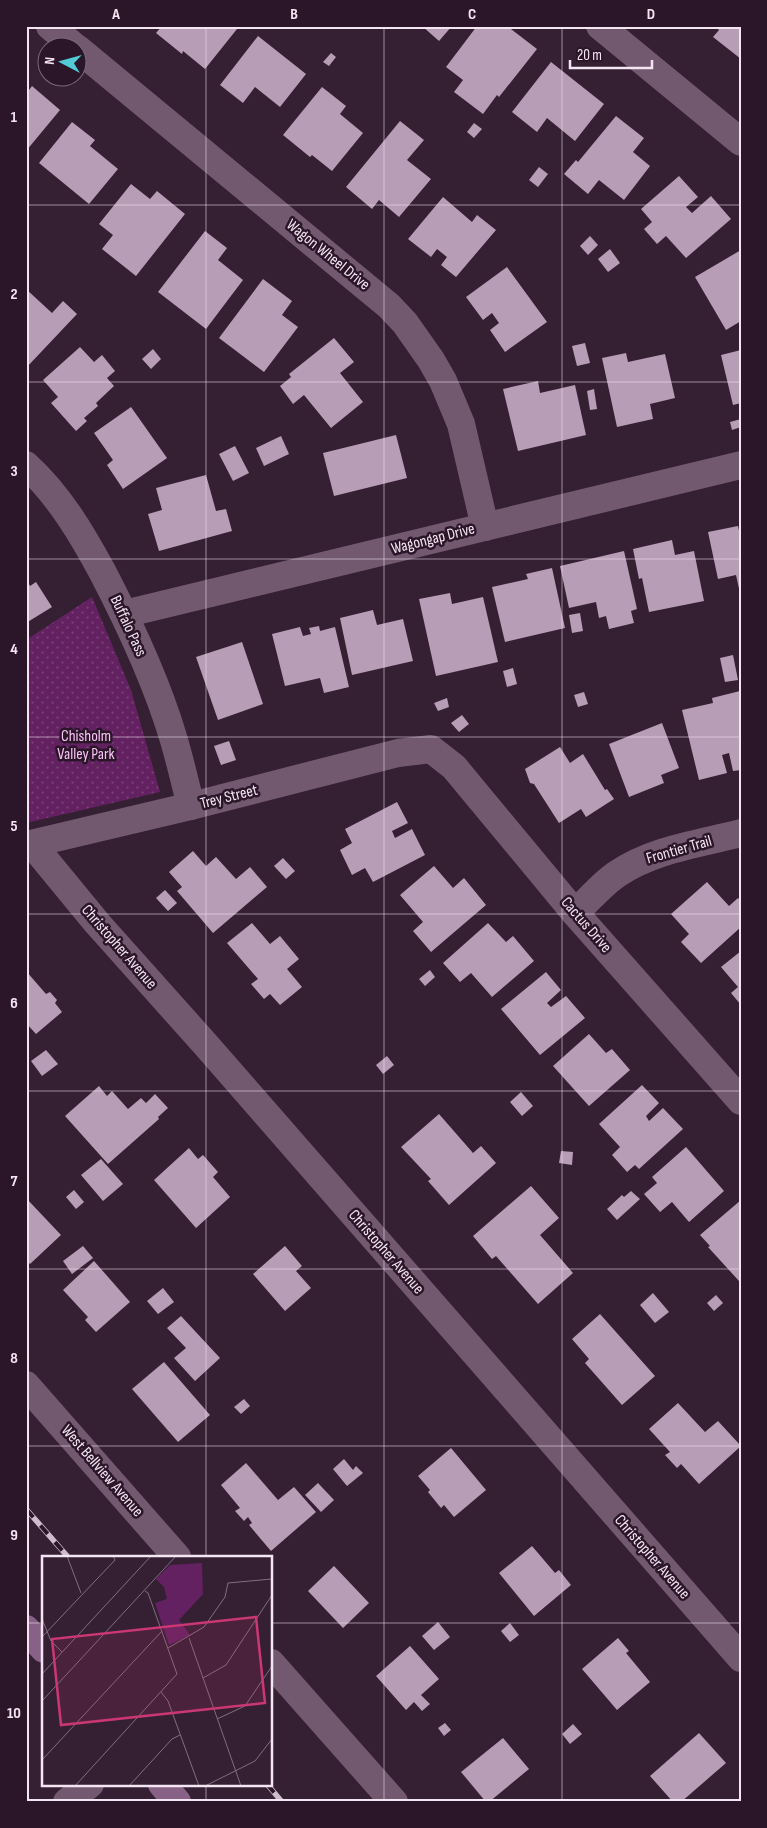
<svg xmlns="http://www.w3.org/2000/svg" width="767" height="1828" viewBox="0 0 767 1828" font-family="'Sofia Sans Condensed',sans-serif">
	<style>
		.park { fill: url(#park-dots) }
		.building { fill: #b89db6 }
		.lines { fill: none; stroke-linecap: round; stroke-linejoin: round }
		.street { stroke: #725970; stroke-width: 28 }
		.secondary { stroke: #886286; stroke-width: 28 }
		.rail-casing { stroke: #cdbccc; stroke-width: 5.5 }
		.rail { stroke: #2b1629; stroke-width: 4; stroke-dasharray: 11; stroke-linecap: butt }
		.grid { fill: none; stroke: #f4e5f3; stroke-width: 1; stroke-opacity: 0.55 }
		.labels { text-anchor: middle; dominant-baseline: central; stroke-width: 5; stroke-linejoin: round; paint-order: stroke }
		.street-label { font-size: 16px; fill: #f4e5f3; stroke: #2b1629 }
		.park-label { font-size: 16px; fill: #fac1f5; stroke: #2b1629 }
		.inset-road { fill: none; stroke: #816e80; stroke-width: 1 }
		.view { fill: #ca3772; fill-opacity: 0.15; stroke: #ca3772; stroke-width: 2.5 }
		.inset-edge { fill: none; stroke: #f4e5f3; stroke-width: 2.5 }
		.neatline { fill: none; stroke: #f4e5f3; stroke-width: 2 }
		.grid-label { font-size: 16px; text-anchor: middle; font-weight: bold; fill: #f4e5f3 }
	</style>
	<defs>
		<pattern id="park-dots" width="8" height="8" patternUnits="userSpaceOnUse" patternTransform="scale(1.25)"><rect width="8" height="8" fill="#632161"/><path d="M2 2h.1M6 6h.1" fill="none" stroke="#7a4178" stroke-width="1.8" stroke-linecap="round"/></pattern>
	</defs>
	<rect width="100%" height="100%" fill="#351f33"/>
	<!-- park -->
	<polygon class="park" points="92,597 131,690 160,792 26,823 26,640"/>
	<!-- building -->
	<g class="building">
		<polygon points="162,26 233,26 237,29 205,69 183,51 182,54 156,33"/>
		<polygon points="422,26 452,26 439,41"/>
		<polygon points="477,26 507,26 537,49 499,97 497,95 483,114 454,92 463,80 446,67"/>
		<polygon points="715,26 741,26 741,59 713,37 719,30"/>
		<polygon points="258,36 306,74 280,107 255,87 243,103 220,85"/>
		<polygon points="331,53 336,57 329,66 323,62"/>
		<polygon points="551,62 604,104 575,141 547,118 537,132 512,112"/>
		<polygon points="32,86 60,110 26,151 26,94"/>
		<polygon points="322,87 346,106 340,114 363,133 332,171 312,155 310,157 283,135"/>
		<polygon points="616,116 644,138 633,152 650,166 624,200 599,180 588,194 564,174 576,160 578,162"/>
		<polygon points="400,121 424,140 407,160 431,179 399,217 379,200 372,209 346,187"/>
		<polygon points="72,122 95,140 90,146 118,169 89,204 39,163"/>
		<polygon points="474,123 482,129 474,138 467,132"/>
		<polygon points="539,167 548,174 538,187 529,180"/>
		<polygon points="679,176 698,197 686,207 692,213 711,196 731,219 686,258 666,236 657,244 644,229 652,222 641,209"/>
		<polygon points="131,184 150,199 157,191 185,214 136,276 102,249 113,235 99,224"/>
		<polygon points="443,197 472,222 477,215 496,230 456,277 441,265 447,257 437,249 431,257 408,239"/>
		<polygon points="205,231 227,248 218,260 243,280 206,329 158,292"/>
		<polygon points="590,236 598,245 588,255 580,246"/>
		<polygon points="610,249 620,263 608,272 598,259"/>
		<polygon points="741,250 741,321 726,330 695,277"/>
		<polygon points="507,267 547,322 505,352 490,330 499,323 492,313 483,320 466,297"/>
		<polygon points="263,279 292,301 282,315 298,327 264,372 219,338"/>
		<polygon points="26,289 52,313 63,301 77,314 26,368"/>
		<polygon points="334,338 354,362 340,373 363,402 331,428 304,395 293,404 280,386 291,377 289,374"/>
		<polygon points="585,343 590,363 577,366 572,346"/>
		<polygon points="80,347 94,362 102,355 115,371 107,378 114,386 96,403 98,406 84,418 87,421 76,431 51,403 58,397 43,380"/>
		<polygon points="153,349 161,359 151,369 142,359"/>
		<polygon points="741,350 741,403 733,405 721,355"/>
		<polygon points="626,353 628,362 665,354 675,398 650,404 653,419 617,427 602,358"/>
		<polygon points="538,381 540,393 575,385 586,435 518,451 503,389"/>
		<polygon points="594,389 597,409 590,410 587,391"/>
		<polygon points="131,407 167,458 123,489 107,465 113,460 94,433"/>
		<polygon points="741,419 741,427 732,430 730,422"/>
		<polygon points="396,435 407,478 334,496 323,453"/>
		<polygon points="281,436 289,454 264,466 256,448"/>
		<polygon points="235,446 249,473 233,481 219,454"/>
		<polygon points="206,475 216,511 226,509 232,531 159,551 148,514 162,510 156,488"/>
		<polygon points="738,526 741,540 740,593 736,575 718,579 708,532"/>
		<polygon points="672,540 675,555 694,551 704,601 649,612 642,578 639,579 633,549"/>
		<polygon points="624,551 637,609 631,611 634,623 609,629 606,616 599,618 596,602 569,608 560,566"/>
		<polygon points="552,568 565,628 505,642 492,587 528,579 526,574"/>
		<polygon points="28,582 30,586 36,582 52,607 26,623 26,583"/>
		<polygon points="450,593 452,604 483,597 498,662 436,676 419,599"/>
		<polygon points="373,610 377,625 403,619 413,661 352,675 340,618"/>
		<polygon points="580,613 583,631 572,633 569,615"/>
		<polygon points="319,626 320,631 335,627 349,687 324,693 320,678 285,686 272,634 300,627 303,636 311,634 309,628"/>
		<polygon points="242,642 263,704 218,720 196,657"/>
		<polygon points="733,655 738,680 725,682 720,658"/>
		<polygon points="513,668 517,684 507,687 503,671"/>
		<polygon points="740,691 741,770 733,771 729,753 722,755 727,773 699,780 682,710 713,703 712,698"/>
		<polygon points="584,692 588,704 578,707 574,695"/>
		<polygon points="447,698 449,707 438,711 434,703"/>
		<polygon points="462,715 469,724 459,732 451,723"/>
		<polygon points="662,723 679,768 661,775 664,783 629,797 609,744"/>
		<polygon points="229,741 236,760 221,765 214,746"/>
		<polygon points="560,747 570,763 583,754 605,790 607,789 614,799 586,817 581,809 559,823 534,784 530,783 525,769"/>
		<polygon points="397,802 408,823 392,831 395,838 412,829 425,855 373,882 365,868 352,875 340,850 352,843 345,829"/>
		<polygon points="193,851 206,866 216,857 236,879 250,867 267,887 213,933 177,891 182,887 169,872"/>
		<polygon points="283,858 295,871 286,879 274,866"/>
		<polygon points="434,866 453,888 464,878 486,905 431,952 413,931 423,922 400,895"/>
		<polygon points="707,882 729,906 738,898 741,901 741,927 701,963 681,942 689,934 671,914"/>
		<polygon points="165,890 177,903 168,911 156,898"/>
		<polygon points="252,923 270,944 280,936 299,959 287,969 302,987 280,1005 270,994 264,999 251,984 258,979 227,943"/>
		<polygon points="488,923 506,942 513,936 534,961 492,997 471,973 460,982 443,963"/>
		<polygon points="741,951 741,1005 731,993 738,987 721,967"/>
		<polygon points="430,970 435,977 425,986 419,979"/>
		<polygon points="26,971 46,994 50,992 57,1000 55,1003 62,1012 36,1034 26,1023"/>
		<polygon points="546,972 561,990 547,1003 551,1007 566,996 585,1018 540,1055 501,1009"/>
		<polygon points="589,1034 606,1053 612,1049 630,1070 589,1106 553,1066"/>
		<polygon points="46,1050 58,1064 42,1076 31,1061"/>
		<polygon points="387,1056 394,1065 383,1074 376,1065"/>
		<polygon points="642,1085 659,1103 646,1116 649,1121 663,1108 683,1129 639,1169 635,1165 627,1172 612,1155 620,1147 599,1124"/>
		<polygon points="99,1086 107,1096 112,1091 128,1109 141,1098 146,1103 155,1094 168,1108 158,1117 159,1119 108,1164 65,1116"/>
		<polygon points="521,1092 533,1106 522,1116 510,1102"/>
		<polygon points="439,1114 473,1153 481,1146 496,1163 449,1205 428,1181 431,1179 401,1147"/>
		<polygon points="686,1147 724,1191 689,1222 672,1202 660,1212 644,1194 657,1183 652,1177"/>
		<polygon points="189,1148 198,1159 203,1155 218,1172 213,1177 230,1197 196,1228 154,1180"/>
		<polygon points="561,1151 573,1152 572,1165 559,1163"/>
		<polygon points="101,1159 123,1184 103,1201 81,1175"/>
		<polygon points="531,1186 559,1218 540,1235 573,1273 538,1304 496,1256 492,1259 473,1236"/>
		<polygon points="74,1190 84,1202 76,1209 66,1197"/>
		<polygon points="631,1191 640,1199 617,1220 607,1209 622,1195 624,1197"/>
		<polygon points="26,1198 61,1235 30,1264 26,1260"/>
		<polygon points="741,1200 741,1279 739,1281 708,1247 710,1246 700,1235"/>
		<polygon points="83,1246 93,1258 72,1274 63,1261"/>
		<polygon points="285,1246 302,1266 296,1271 311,1288 285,1311 253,1274"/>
		<polygon points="94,1261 130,1302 96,1332 85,1320 88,1317 63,1290"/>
		<polygon points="163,1288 174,1302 158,1314 147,1301"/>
		<polygon points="653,1293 669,1312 655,1323 640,1305"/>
		<polygon points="716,1295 723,1303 714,1311 707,1303"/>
		<polygon points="600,1314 655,1376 622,1405 585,1363 589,1359 572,1339"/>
		<polygon points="181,1316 220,1358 195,1381 174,1358 186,1348 167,1328"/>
		<polygon points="164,1362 210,1415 178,1442 132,1389"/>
		<polygon points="244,1399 250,1406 241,1414 234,1407"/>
		<polygon points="678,1403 705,1432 718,1421 741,1446 699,1484 681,1464 677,1468 665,1455 670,1452 649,1429"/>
		<polygon points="451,1448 486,1490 454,1517 444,1505 441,1508 428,1492 430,1490 418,1476"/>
		<polygon points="344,1459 353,1470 356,1466 363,1473 347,1486 333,1469"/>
		<polygon points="246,1463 278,1500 294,1487 316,1512 271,1551 249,1525 252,1523 248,1517 244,1521 235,1511 240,1508 221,1485"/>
		<polygon points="318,1483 334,1500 321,1512 305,1495"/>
		<polygon points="532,1546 555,1573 559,1570 571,1585 534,1616 499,1573"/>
		<polygon points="334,1566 369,1603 343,1628 308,1591"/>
		<polygon points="438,1622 450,1637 434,1650 422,1636"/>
		<polygon points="510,1623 519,1635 510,1642 501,1631"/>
		<polygon points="618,1638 629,1651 626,1653 650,1682 617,1710 582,1669"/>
		<polygon points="410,1646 439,1679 421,1695 430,1704 422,1711 414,1702 406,1710 376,1676"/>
		<polygon points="445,1723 451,1730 444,1736 438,1728"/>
		<polygon points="573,1724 582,1734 570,1744 562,1734"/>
		<polygon points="699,1733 726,1763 681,1802 673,1802 650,1776"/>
		<polygon points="503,1738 529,1769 489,1802 486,1802 461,1772"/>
	</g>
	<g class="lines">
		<!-- street -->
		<g class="street">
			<polyline points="50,26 76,48"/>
			<polyline points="600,26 741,142"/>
			<polyline points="78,49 389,306 405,323 431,360 443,381 461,424 485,527"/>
			<path d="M 26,465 C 59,495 82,534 103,573 C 130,625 156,680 173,737 C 180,760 185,783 191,806"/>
			<polyline points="124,614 741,465"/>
			<polyline points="32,844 97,923 206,1045 741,1658"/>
			<polyline points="26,845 191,806 398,753 431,749 454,767 575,913 741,1101"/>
			<path d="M 575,913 C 589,900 602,884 617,874 C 654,849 699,844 741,833"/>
			<polyline points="26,1385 177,1557"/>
			<polyline points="271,1663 394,1802"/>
			<polyline points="67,1802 90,1784"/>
		</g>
		<!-- secondary -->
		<g class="secondary">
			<polyline points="26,1629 44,1649"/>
			<polyline points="162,1784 177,1802"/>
		</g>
		<!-- rail casing -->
		<g class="rail-casing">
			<g id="rail">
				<polyline points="26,1509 68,1557"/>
				<polyline points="267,1784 282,1802"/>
			</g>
		</g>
		<!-- rail -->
		<use href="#rail" class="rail"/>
	</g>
	<!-- grid -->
	<path class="grid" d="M 206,26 L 206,1557M 384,26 L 384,1802M 562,26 L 562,1802M 26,205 L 741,205M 26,382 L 741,382M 26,559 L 741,559M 26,737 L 741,737M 26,914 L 741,914M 26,1091 L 741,1091M 26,1269 L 741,1269M 26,1446 L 741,1446M 26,1623 L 44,1623M 271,1623 L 741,1623M 206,1784 L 206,1802"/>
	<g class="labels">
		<!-- street labels -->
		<g class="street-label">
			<text transform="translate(328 255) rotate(39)">Wagon Wheel Drive</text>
			<text transform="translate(433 539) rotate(-14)">Wagongap Drive</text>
			<text transform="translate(128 626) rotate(65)">Buffalo Pass</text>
			<text transform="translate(229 797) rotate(-14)">Trey Street</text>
			<text transform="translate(679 850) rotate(-16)">Frontier Trail</text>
			<text transform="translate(586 925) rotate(49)">Cactus Drive</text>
			<text transform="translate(119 947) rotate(49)">Christopher Avenue</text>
			<text transform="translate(386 1252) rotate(49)">Christopher Avenue</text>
			<text transform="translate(102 1471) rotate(49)">West Bellview Avenue</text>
			<text transform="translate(652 1557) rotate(49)">Christopher Avenue</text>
		</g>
		<!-- park labels -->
		<g class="park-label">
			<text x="86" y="736">Chisholm<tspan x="86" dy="18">Valley Park</tspan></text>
		</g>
	</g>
	<!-- overview -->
	<g transform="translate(42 1556)">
		<rect width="230" height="230" fill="#351f33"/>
		<path d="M 160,7 L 161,38 L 137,64 L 148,79 L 127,89 L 113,47 L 125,43 L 122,31 L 114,23 L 128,9 Z" fill="#632161"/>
		<path class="inset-road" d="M 25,0 L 39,37M 0,63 L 9,85 L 20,96M 0,81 L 73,4 L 71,0M 147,82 L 199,230M 126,92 L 162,71 L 183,41 L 186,27 L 230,23M 0,118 L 109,0M 161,122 L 184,109 L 230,39M 119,136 L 126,145 L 157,230M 0,145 L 134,0M 175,163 L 203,150 L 230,110M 0,204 L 120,75M 33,230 L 135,118 L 106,37 L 103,35M 87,230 L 130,183 L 138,179M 163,230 L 213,205 L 230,183"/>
		<path class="view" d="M 214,61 L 223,147 L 19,169 L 10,83 Z"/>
		<rect width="230" height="230" class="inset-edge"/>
	</g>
	<!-- border -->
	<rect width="767" height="1828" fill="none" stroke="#2b1629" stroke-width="55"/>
	<!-- north arrow -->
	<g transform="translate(62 62) rotate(276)"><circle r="24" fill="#2b1629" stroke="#7b697a"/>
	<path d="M0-4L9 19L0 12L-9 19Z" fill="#52cbd7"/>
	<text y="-8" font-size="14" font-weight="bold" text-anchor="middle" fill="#f4e5f3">N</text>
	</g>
	<!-- scale -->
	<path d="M570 60v8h82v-8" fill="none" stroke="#f4e5f3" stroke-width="2.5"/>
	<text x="577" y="60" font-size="15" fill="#f4e5f3" stroke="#2b1629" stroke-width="4" paint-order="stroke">20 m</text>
	<rect x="28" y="28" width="712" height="1772" class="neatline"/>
	<g class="grid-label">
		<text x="116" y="19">A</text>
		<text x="294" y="19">B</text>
		<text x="472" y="19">C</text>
		<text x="651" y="19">D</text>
		<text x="14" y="122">1</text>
		<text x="14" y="299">2</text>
		<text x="14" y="476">3</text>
		<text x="14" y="654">4</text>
		<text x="14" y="831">5</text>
		<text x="14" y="1008">6</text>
		<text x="14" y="1186">7</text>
		<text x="14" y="1363">8</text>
		<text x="14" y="1540">9</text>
		<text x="14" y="1718">10</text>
	</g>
</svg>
